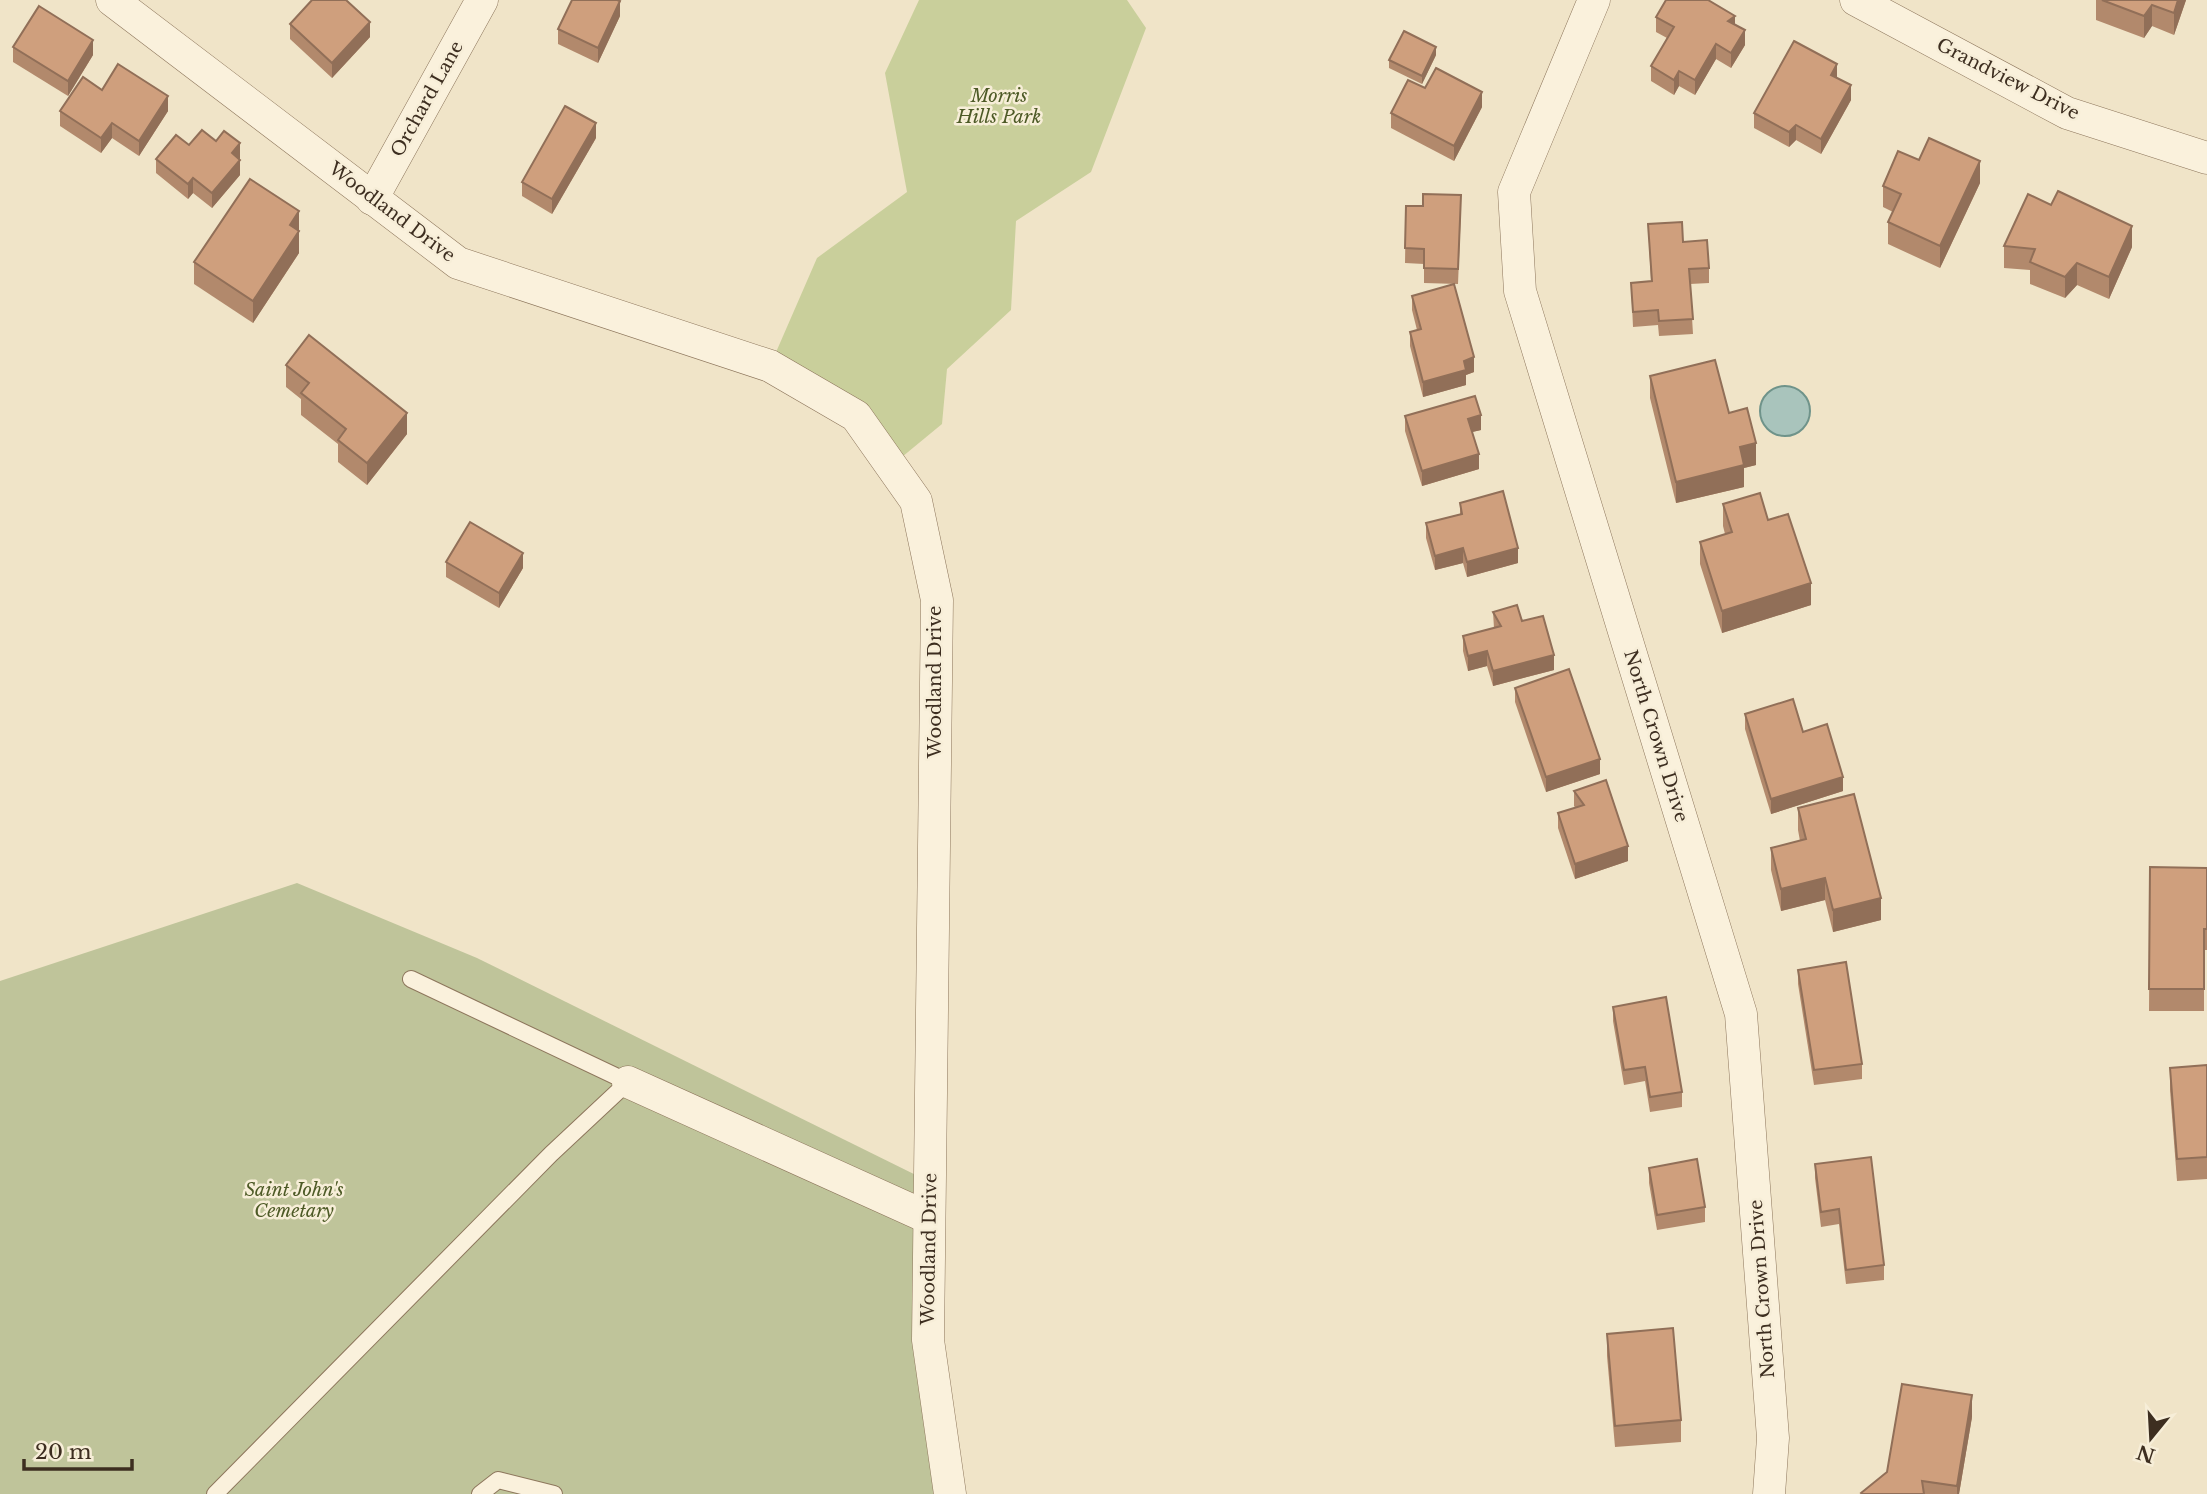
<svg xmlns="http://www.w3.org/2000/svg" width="2207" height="1494" viewBox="0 0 2207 1494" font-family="'Libre Baskerville',serif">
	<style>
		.green { fill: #c9cf9b }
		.cemetery { fill: #bfc49a }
		.water { fill: #a9c4bc; stroke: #6f938a; stroke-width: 2 }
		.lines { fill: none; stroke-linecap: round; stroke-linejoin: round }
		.lane-casing { stroke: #8d765c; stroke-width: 18 }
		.street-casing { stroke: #8d765c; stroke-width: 33 }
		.lane { stroke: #faf1dc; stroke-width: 16 }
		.street { stroke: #faf1dc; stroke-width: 32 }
		.wall { fill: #b2896c }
		.shaded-wall { fill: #916f58 }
		.building { fill: #cf9f7d; stroke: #916f58; stroke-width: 2 }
		.labels { text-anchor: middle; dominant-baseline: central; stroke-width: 5; stroke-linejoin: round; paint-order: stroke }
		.street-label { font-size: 18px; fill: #3d2e20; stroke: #f7eed8 }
		.park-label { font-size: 18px; font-style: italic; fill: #4d5a26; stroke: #f7eed8 }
	</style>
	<rect width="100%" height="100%" fill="#f0e4c8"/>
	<!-- green -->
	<polygon class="green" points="919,0 1127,0 1146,28 1091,172 1016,221 1011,310 947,369 942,424 891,466 856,416 770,366 817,258 907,192 885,73"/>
	<!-- cemetery -->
	<polygon class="cemetery" points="297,883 477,958 930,1182 956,1494 0,1494 0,981"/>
	<!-- water -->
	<circle class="water" cx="1785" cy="411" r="25"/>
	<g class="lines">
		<!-- lane casing -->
		<g class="lane-casing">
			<g id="lane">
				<polyline points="215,1494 551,1154 628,1082 411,979"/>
				<polyline points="480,1494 498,1480 554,1494"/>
			</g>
		</g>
		<!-- street casing -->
		<g class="street-casing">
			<g id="street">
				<polyline points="112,0 458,263 770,366 856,416 916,501 937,600 928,1340 950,1494"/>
				<polyline points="1594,0 1514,192 1520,291 1741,1014 1773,1438 1769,1494"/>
				<polyline points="1856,0 2067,113 2207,158"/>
				<polyline points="372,199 482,0"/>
				<polyline points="628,1082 929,1218"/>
			</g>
		</g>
		<!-- lane -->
		<use href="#lane" class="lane"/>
		<!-- street -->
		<use href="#street" class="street"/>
	</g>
	<!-- wall -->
	<g class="wall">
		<polygon points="2096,0 2186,0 2174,35 2152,26 2144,38 2096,20"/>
		<polygon points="620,16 598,63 558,44 558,29"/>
		<polygon points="1656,17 1735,25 1745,45 1731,68 1716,59 1695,95 1679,86 1674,95 1651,81 1651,66 1667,38 1656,32"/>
		<polygon points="290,24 370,37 332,78 290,39"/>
		<polygon points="13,47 93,55 68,96 13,62"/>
		<polygon points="1436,55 1422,84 1389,68 1389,60"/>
		<polygon points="1837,78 1851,100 1821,154 1796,140 1789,147 1754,128 1754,113"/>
		<polygon points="102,90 168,111 139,156 112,138 101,153 60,126 60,111"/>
		<polygon points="1482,107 1454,161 1391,128 1391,113"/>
		<polygon points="596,138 552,214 522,196 522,182"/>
		<polygon points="216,141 240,158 240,175 212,208 193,193 188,199 156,173 156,159 189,145"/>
		<polygon points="1919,160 1980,183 1940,268 1888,244 1888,222 1893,212 1883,207 1883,186"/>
		<polygon points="1406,206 1461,210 1458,284 1424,283 1424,264 1405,263"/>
		<polygon points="299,211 299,253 253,323 194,284 194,262"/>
		<polygon points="1648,224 1683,242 1709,268 1709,283 1690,284 1693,334 1659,336 1658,325 1633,327 1631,283 1651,282"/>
		<polygon points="2004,246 2132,247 2109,299 2077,285 2065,298 2030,284 2030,270 2004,268"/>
		<polygon points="1412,296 1474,372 1466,375 1466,385 1423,397 1410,346 1410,332 1417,330 1412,310"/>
		<polygon points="286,365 407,434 367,485 338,462 338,444 301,415 301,399 286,387"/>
		<polygon points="1650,376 1729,413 1756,465 1744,468 1744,487 1676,503 1650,398"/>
		<polygon points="1405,416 1481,430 1472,432 1479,469 1422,486 1405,431"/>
		<polygon points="1460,503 1518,563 1467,577 1463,563 1435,570 1426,538 1426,523 1460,514"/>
		<polygon points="1723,504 1768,520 1811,605 1722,633 1700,564 1700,542 1725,534 1723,526"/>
		<polygon points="446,562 523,568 499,608 446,577"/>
		<polygon points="1493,612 1522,621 1554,670 1493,686 1487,666 1468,671 1463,651 1463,636 1494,628"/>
		<polygon points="1515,688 1600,774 1546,792 1515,702"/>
		<polygon points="1745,714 1843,791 1771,814 1745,729"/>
		<polygon points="1574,791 1628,861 1575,879 1558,828 1558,813 1576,808 1574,806"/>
		<polygon points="1798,808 1881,920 1833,932 1825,900 1781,911 1771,870 1771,848 1800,841 1798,830"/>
		<polygon points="2150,867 2207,868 2207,950 2204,950 2204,1011 2149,1011"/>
		<polygon points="1798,970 1862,1064 1862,1079 1814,1085 1798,984"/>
		<polygon points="1613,1007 1682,1092 1682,1107 1650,1112 1645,1081 1624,1085 1613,1021"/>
		<polygon points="2207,1065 2207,1179 2177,1181 2170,1090 2170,1068"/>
		<polygon points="1815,1164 1884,1265 1884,1280 1846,1284 1839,1224 1821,1227 1815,1178"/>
		<polygon points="1649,1168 1705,1207 1705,1222 1657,1230 1649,1183"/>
		<polygon points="1607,1334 1681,1420 1681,1442 1615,1447 1607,1356"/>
		<polygon points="1972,1417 1959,1494 1861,1494 1861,1493"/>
	</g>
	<!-- shaded-wall -->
	<g class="shaded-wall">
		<polygon points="2178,0 2186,0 2174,35 2174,13"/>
		<polygon points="620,1 620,16 598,63 598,48"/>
		<polygon points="2152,5 2152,26 2144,38 2144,16"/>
		<polygon points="1735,16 1735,31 1728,21"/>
		<polygon points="370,22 370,37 332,78 332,63"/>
		<polygon points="1745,30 1745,45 1731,68 1731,53"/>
		<polygon points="93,40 93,55 68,96 68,81"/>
		<polygon points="1716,44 1716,59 1695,95 1695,80"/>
		<polygon points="1436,47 1436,55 1422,84 1422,76"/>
		<polygon points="1837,64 1837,79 1831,75"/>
		<polygon points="1679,71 1679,86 1674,95 1674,80"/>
		<polygon points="1851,85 1851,100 1821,154 1821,139"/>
		<polygon points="1482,92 1482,107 1454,161 1454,146"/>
		<polygon points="168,96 168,111 139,156 139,141"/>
		<polygon points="112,123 112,138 101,153 101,138"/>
		<polygon points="596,123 596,138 552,214 552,199"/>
		<polygon points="1796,125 1796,140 1789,147 1789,132"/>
		<polygon points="240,143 240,158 232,168 232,153"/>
		<polygon points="240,160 240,175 212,208 212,193"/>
		<polygon points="1980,161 1980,183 1940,268 1940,246"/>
		<polygon points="193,178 193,193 188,199 188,184"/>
		<polygon points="299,211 299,253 253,323 253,301 290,225"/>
		<polygon points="2132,226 2132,247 2109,299 2109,277"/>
		<polygon points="2077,263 2077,285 2065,298 2065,277"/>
		<polygon points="1474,357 1474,372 1466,375 1466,385 1423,397 1423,382 1464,361"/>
		<polygon points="407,413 407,434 367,485 367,463"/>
		<polygon points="1481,415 1481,430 1468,433 1468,419"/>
		<polygon points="1756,443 1756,465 1744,468 1744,487 1676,503 1676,482 1740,447"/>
		<polygon points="1479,454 1479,469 1422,486 1422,471"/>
		<polygon points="1463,548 1463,563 1435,570 1435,556"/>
		<polygon points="1518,548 1518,563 1467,577 1467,562"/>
		<polygon points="523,553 523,568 499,608 499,593"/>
		<polygon points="1811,583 1811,605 1722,633 1722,611"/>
		<polygon points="1487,651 1487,666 1468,671 1468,656"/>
		<polygon points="1554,655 1554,670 1493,686 1493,671"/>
		<polygon points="1600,759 1600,774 1546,792 1546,777"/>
		<polygon points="1843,777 1843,791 1771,814 1771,799"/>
		<polygon points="1628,846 1628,861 1575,879 1575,864"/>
		<polygon points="1825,878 1825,900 1781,911 1781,889"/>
		<polygon points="1881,898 1881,920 1833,932 1833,910"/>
		<polygon points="1972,1395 1972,1417 1959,1494 1957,1494 1957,1486"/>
	</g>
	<!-- building -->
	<g class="building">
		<polygon points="312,0 346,0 370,22 332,63 290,24"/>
		<polygon points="572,0 617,0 620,1 598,48 558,29"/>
		<polygon points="1666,0 1708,0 1735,16 1728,21 1745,30 1731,53 1716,44 1695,80 1679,71 1674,80 1651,66 1674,27 1656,17"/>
		<polygon points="2102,0 2178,0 2174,13 2152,5 2144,16"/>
		<polygon points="39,6 93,40 68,81 13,47"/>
		<polygon points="1404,31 1436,47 1422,76 1389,60"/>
		<polygon points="1794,41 1837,64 1831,75 1851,85 1821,139 1796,125 1789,132 1754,113"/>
		<polygon points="118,64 168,96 139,141 112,123 101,138 60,111 83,77 102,90"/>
		<polygon points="1436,68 1482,92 1454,146 1391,113 1408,80 1425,88"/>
		<polygon points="565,106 596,123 552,199 522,182"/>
		<polygon points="202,130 216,141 224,131 240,143 232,153 240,160 212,193 193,178 188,184 156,159 176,135 189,145"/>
		<polygon points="1929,138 1980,161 1940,246 1888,222 1901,194 1883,186 1898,151 1919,160"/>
		<polygon points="250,179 299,211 290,225 299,231 253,301 194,262"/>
		<polygon points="2058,191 2132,226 2109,277 2077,263 2065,277 2030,262 2035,249 2004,246 2028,194 2051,205"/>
		<polygon points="1423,194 1461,195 1458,269 1424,268 1424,249 1405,248 1406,206 1423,206"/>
		<polygon points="1682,222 1683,242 1707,240 1709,268 1689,269 1693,319 1659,321 1658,310 1633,312 1631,283 1652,281 1648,224"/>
		<polygon points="1454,284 1474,357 1464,361 1466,370 1423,382 1410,332 1421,329 1412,296"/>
		<polygon points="309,335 407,413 367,463 338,440 346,429 301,393 309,383 286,365"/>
		<polygon points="1715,360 1729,413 1747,408 1756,443 1740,447 1744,465 1676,482 1650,376"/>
		<polygon points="1475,396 1481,415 1468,419 1479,454 1422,471 1405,416"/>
		<polygon points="1503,491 1518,548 1467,562 1463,548 1435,556 1426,523 1462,514 1460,503"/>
		<polygon points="1760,493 1768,520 1788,514 1811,583 1722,611 1700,542 1732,532 1723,504"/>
		<polygon points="470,522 523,553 499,593 446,562"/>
		<polygon points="1517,605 1522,621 1543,616 1554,655 1493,671 1487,651 1468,656 1463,636 1501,626 1493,612"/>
		<polygon points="1569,669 1600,759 1546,777 1515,688"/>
		<polygon points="1793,699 1803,732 1827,724 1843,777 1771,799 1745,714"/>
		<polygon points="1606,780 1628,846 1575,864 1558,813 1584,805 1574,791"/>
		<polygon points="1854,794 1881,898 1833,910 1825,878 1781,889 1771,848 1806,839 1798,808"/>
		<polygon points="2150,867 2207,868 2207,929 2204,929 2204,989 2149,989"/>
		<polygon points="1846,962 1862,1064 1814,1070 1798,970"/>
		<polygon points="1666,997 1682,1092 1650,1097 1645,1067 1624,1070 1613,1007"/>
		<polygon points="2207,1065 2207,1157 2177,1159 2170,1068"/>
		<polygon points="1871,1157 1884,1265 1846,1270 1839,1209 1821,1212 1815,1164"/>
		<polygon points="1697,1159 1705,1207 1657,1215 1649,1168"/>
		<polygon points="1673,1328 1681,1420 1615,1426 1607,1334"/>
		<polygon points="1902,1384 1972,1395 1957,1486 1922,1481 1924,1494 1862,1494 1861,1493 1887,1472"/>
	</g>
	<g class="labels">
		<!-- street labels -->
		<g class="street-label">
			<text transform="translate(2008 79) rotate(27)">Grandview Drive</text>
			<text transform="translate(427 99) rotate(-61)">Orchard Lane</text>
			<text transform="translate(392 212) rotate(37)">Woodland Drive</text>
			<text transform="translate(935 682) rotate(-90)">Woodland Drive</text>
			<text transform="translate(1656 736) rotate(73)">North Crown Drive</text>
			<text transform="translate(929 1249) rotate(-89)">Woodland Drive</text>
			<text transform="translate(1762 1289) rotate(-94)">North Crown Drive</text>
		</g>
		<!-- park labels -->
		<g class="park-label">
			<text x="999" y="96">Morris<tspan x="999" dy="21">Hills Park</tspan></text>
			<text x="294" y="1190">Saint John's<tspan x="294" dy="21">Cemetary</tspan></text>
		</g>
	</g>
	<!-- north arrow -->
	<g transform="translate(2151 1438) rotate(198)" stroke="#f7eed8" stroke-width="5" paint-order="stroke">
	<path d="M0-5L12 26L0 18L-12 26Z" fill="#3d2e20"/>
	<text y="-10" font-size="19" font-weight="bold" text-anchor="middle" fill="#3d2e20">N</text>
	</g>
	<!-- scale -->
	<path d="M24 1459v10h108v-10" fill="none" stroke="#3d2e20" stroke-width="3.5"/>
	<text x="35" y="1459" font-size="21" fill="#3d2e20" stroke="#f7eed8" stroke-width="5" paint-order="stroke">20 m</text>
</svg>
